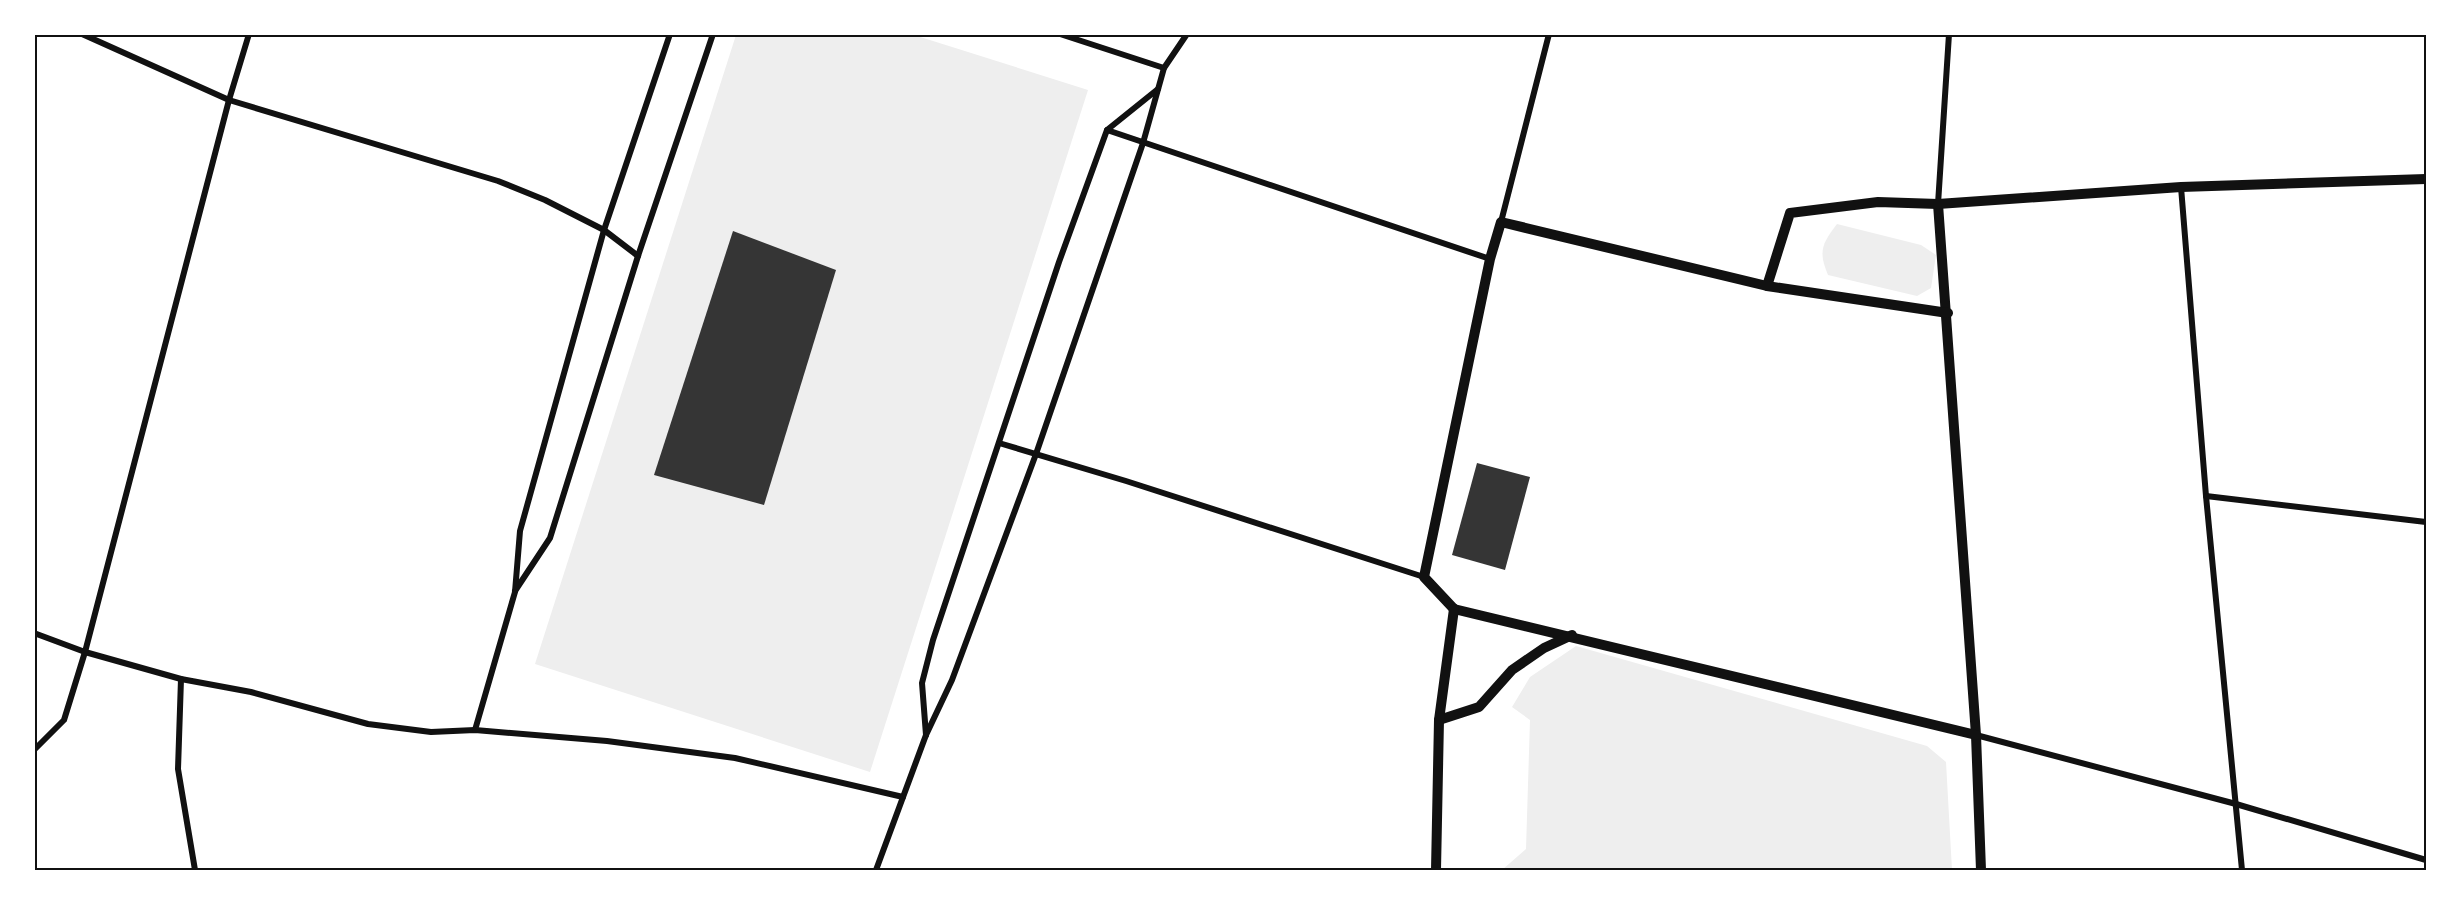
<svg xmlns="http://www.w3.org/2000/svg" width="2461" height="905" viewBox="0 0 2461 905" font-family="'Roboto Condensed',sans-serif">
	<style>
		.green { fill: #eee }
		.building { fill: #353535 }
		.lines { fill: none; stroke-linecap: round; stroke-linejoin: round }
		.minor { stroke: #111; stroke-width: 6 }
		.tertiary { stroke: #111; stroke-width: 10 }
		.neatline { fill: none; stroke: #111; stroke-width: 2 }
	</style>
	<rect width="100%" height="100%" fill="#fff"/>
	<!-- green -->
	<g class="green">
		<polygon points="736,35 914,35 1088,90 870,772 535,664"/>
		<path d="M 1837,224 L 1921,245 L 1936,255 L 1931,288 L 1917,296 L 1828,275 C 1818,251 1822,244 1837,224 Z"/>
		<polygon points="1576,646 1927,746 1946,762 1952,870 1502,870 1526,849 1530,720 1512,707 1530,677"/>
	</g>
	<!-- building -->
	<g class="building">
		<polygon points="733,231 836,270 764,505 654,475"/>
		<polygon points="1477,463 1530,477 1505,570 1452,555"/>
	</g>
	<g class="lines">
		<!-- minor -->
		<g class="minor">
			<polyline points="82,34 229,100 498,181 545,200 604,230 638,256"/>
			<polyline points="1060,34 1164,68"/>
			<polyline points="1107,130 1490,259"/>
			<polyline points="2181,187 2206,496 2242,870"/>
			<polyline points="1938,204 1949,34"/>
			<polyline points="1501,222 1549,34"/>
			<polyline points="999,443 1126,481 1424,577"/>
			<polyline points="2206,496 2426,522"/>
			<polyline points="515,591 550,538 638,256 713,34"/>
			<polyline points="34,633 85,652 181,679 251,692 368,724 431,732 475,730 607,741 735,758 903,797"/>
			<polyline points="181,679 178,769 195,870"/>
			<polyline points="475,730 515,592 520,531 604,230 670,34"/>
			<polyline points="926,735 922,683 933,640 1059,262 1107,130 1158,89"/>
			<polyline points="1976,735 2236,804 2426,860"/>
			<polyline points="34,750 64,720 85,652 229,100 249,34"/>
			<polyline points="876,870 926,735 952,680 1036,454 1143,143 1164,68 1187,34"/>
		</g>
		<!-- tertiary -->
		<g class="tertiary">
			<polyline points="1938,204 1976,735 1981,870"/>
			<polyline points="1767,286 1790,213 1878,202 1938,204 2181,187 2426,179"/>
			<polyline points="1454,609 1424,577 1490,259 1501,222 1767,286 1948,313"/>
			<polyline points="1454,609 1976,735"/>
			<polyline points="1439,720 1479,707 1512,670 1544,648 1572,635"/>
			<polyline points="1436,870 1439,720 1454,609"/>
		</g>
	</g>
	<!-- border -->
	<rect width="2461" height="905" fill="none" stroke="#ffffff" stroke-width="72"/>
	<rect x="36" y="36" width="2389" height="833" class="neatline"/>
</svg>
